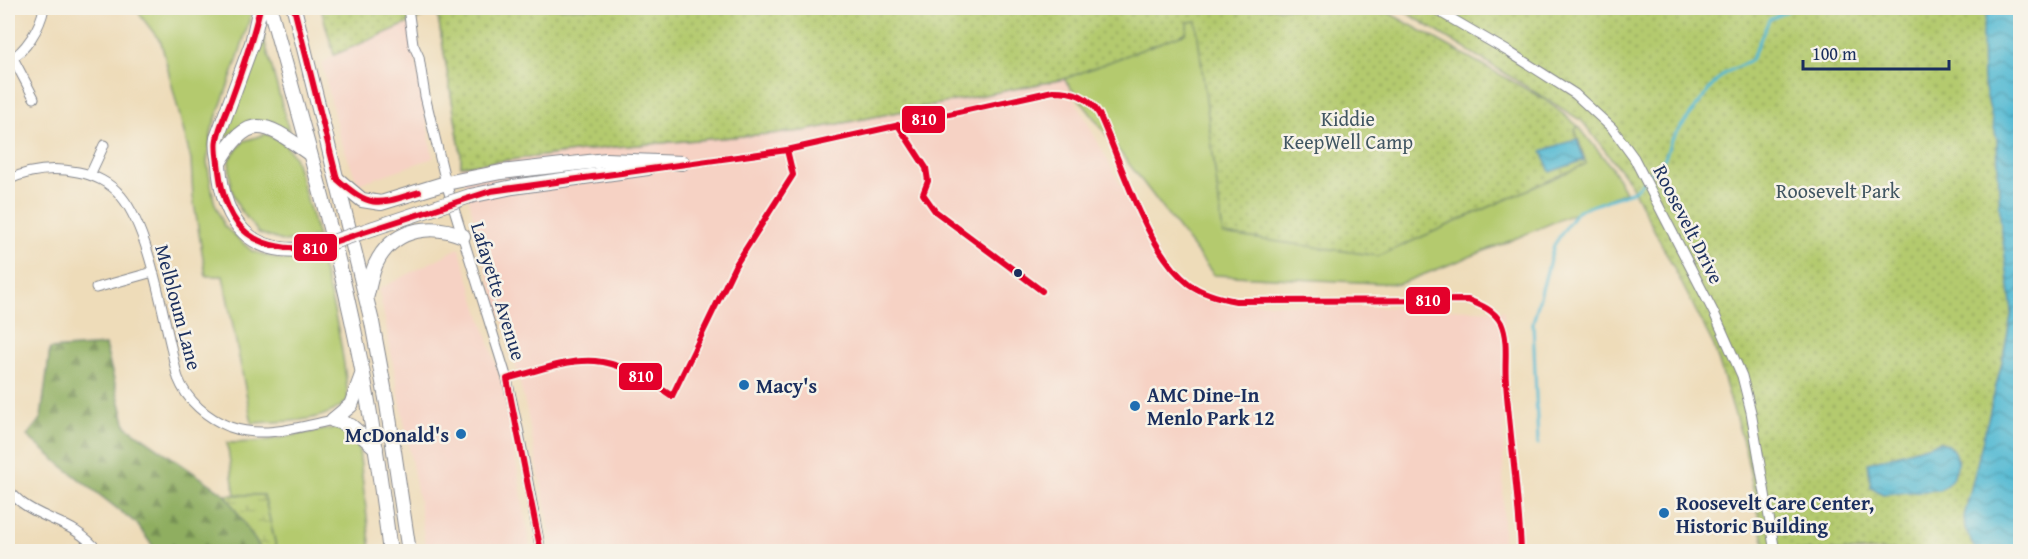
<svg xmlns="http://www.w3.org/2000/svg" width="2028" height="559" viewBox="0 0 2028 559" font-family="'Gentium Book Plus',serif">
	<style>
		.built { fill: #f6d2c4 }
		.grass { fill: #b4ca6e; stroke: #687c66; stroke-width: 1.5 }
		.forest { fill: url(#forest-firs); stroke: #556e60; stroke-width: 1.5 }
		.wetland { fill: url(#wetland-marsh); stroke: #687c66; stroke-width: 1.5 }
		.park { fill: url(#park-dots); stroke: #687c66; stroke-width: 1.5 }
		.water { fill: url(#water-waves); stroke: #387498; stroke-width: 1.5 }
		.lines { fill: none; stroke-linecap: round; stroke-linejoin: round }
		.stream { stroke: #54bad3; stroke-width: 3 }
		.minor-casing { stroke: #84868c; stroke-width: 11 }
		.highway-casing { stroke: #84868c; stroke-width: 16 }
		.minor { stroke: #fff; stroke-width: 9 }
		.highway { stroke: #fff; stroke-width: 14 }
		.highway-bridge-casing { stroke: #84868c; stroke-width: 16; stroke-linecap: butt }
		.highway-bridge { stroke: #fff; stroke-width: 14 }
		.bus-1-casing { stroke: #f7f3e8; stroke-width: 10 }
		.bus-1 { stroke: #e4002b; stroke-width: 6 }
		.bus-dot { fill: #1b2f5e; stroke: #f7f3e8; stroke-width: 2 }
		.poi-dot { fill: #1f6fb2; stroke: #f7f3e8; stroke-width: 2 }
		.labels { text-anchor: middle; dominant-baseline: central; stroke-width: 5; stroke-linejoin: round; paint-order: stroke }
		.park-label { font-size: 20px; fill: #415662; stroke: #f7f3e8 }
		.street-label { font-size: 20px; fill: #1b2f5e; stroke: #f7f3e8 }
		.poi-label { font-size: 20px; font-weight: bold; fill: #1b2f5e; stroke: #f7f3e8; text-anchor: start }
		.line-badge { stroke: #f7f3e8; stroke-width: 2 }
		.badge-label { font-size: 16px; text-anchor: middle; font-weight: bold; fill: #fff }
	</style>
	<defs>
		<pattern id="forest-firs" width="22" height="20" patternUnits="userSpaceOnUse" patternTransform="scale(1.5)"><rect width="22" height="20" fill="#8fae61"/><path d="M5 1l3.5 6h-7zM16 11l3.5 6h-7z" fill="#748e53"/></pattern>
		<pattern id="wetland-marsh" width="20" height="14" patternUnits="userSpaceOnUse" patternTransform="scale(1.5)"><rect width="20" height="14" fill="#b4ca6e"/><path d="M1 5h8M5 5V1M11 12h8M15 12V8" fill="none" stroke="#92a45e"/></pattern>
		<pattern id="park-dots" width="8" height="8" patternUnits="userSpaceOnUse" patternTransform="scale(1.5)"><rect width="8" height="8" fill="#b4ca6e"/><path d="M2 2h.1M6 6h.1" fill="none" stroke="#92a45e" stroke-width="1.8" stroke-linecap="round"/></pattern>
		<pattern id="water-waves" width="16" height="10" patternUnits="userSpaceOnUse" patternTransform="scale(1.5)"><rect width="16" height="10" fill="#54bad3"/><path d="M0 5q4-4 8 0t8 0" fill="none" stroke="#4598ae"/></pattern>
	</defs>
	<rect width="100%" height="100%" fill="#f7f3e8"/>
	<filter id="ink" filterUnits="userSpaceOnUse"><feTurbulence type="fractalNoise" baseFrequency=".0167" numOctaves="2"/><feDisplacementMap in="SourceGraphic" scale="12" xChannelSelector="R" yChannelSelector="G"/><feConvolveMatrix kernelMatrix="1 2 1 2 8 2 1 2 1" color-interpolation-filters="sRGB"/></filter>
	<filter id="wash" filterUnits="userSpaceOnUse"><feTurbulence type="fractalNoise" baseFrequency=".008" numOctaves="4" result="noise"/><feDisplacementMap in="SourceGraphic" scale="24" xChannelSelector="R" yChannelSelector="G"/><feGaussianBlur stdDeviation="1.35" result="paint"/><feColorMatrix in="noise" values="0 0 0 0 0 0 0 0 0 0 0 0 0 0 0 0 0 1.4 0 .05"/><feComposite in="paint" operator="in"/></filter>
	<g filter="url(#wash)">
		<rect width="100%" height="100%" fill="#eedcb9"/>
		<!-- built -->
		<g class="built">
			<polygon points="406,24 411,29 433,158 358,184 339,135 322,64 334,55"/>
			<polygon points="1064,79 1170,276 1204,301 1504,311 1503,551 554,551 527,412 511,347 487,274 461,166 614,147 803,131"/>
			<polygon points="459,248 505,393 531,551 426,551 419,501 379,289"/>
		</g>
		<!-- grass -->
		<g class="grass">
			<path d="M 138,8 L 251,8 L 252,11 L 236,64 L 212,129 L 207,162 L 214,201 L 224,226 L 252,251 L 281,260 L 319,257 C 334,303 344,352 348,400 C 325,424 282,421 252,423 L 223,276 L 206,276 L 193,197 L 191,160 L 161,42 L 140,15 Z"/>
			<polygon points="668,8 1094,8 1097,26 1197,21 1223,234 1586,163 1575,129 1578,126 1612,168 1625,192 1500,245 1399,284 1214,275 1064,79 803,131 614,147 461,166 461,154 437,11"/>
			<polygon points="263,35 289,131 273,122 248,121 223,139"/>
			<polygon points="266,134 284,143 294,156 318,237 285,242 259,233 239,208 231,188 229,159 244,141"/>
			<polygon points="340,427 353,431 359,450 371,551 277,551 264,495 235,495 227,443 257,442"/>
		</g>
		<!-- forest -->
		<polygon class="forest" points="105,345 126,426 226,495 262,551 156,551 137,524 61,465 27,436 41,418 50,349"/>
		<!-- wetland -->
		<polygon class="wetland" points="226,495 264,495 277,551 262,551"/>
		<!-- park -->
		<g class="park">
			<polygon points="321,8 1380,8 1544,99 1578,126 1575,130 1586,164 1379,256 1223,234 1196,21 1188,22 1186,33 1064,79 803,131 614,147 461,166 461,154 437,11 334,55"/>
			<polygon points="1399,8 2020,8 2020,551 1766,551 1745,448 1714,346 1629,181 1582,121"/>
		</g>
		<!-- water -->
		<g class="water">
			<polygon points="1991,8 2002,8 2020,16 2020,551 1976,551 1965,528 1964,517 2003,358 2012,311 2000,217 1997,140 1983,80 1982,33 1988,9"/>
			<polygon points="1577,139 1584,160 1550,172 1542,151"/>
			<path d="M 1940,442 C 1967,447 1959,481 1939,490 L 1883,494 L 1871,487 L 1868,463 Z"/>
		</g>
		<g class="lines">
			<!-- stream -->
			<polyline class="stream" points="1538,444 1533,323 1554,245 1577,211 1634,191 1665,158 1671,140 1712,86 1725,73 1751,60 1769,20 1793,8"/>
		</g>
	</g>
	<g filter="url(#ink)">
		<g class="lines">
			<!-- minor casing -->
			<g class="minor-casing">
				<g id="minor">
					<polyline points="408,8 413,44 419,57 425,96 446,183 507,379 519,433 541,552"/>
					<polyline points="1433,8 1509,52 1575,94 1612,128 1634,158 1715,315 1742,376 1751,412 1775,552"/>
					<polyline points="13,58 34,98"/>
					<path d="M 8,61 C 26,51 40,28 44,8"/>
					<polyline points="90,175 104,145"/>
					<path d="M 8,180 C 31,169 53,167 78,172 C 94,175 111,183 121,196 C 148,228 161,306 171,347 C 173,357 175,368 178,378 C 187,401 207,418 230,427 C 263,439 300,427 333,420"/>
					<polyline points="96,288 153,272"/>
					<path d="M 8,490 C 12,494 17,499 22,503 C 49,523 74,521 99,552"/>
				</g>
			</g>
			<!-- highway casing -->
			<g class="highway-casing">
				<g id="highway">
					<path d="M 260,8 L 252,43 L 217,138 C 215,148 218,155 219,165 C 223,225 252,258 315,248"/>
					<path d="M 270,8 C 300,118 333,228 356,339 C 371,410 381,481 390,552"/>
					<polyline points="294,8 372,322 387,404 409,552"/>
					<path d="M 219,163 C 250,108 268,125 310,154"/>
					<polyline points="337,179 362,200 381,203 446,183 501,172 606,160 683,163"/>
					<polyline points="470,196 513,187 648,168"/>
					<polyline points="374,228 437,207"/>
					<path d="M 367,295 C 370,282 372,269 379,258 C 397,228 433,223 463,236"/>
					<polyline points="333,420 351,405 362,375"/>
					<polyline points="333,420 351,426 376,448"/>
				</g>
			</g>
			<!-- minor -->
			<use href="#minor" class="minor"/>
			<!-- highway -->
			<use href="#highway" class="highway"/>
			<!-- highway-bridge casing -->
			<g class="highway-bridge-casing">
				<g id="highway-bridge">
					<polyline points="437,207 470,196"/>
					<polyline points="315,248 374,228"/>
				</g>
			</g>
			<!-- highway-bridge -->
			<use href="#highway-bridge" class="highway-bridge"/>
			<!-- bus-1 casing -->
			<g class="bus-1-casing">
				<g id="bus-1">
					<path d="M 260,8 C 253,39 242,70 231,100 C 226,113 220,125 217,139 C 215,149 218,160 219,171 C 226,231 256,252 315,248 L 491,191 L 787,150 L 1053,91 C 1074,91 1088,96 1099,114 C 1122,163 1146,251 1189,284 C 1203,294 1219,298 1236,301 L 1468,300 C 1481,305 1494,310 1501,323 C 1509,341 1504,363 1506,382 C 1510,439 1519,495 1521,552"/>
					<path d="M 294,8 L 337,179 C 371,209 377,205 419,192"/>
					<polyline points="898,125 926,168 928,181 923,194 935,211 1042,291"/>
					<path d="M 541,552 L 507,379 C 585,356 602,348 672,396 L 735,266 L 793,175 L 787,150"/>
				</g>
			</g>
			<!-- bus-1 -->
			<use href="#bus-1" class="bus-1"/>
		</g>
	</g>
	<!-- markers -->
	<circle class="bus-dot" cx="1018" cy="273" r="5"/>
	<g class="poi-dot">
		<circle cx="744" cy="385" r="6"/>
		<circle cx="1135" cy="406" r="6"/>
		<circle cx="461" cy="434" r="6"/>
		<circle cx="1664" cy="513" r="6"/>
	</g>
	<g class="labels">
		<!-- park labels -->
		<g class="park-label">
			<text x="1348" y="118">Kiddie<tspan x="1348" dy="23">KeepWell Camp</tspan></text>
			<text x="1838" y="190">Roosevelt Park</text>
		</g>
		<!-- street labels -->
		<g class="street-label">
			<text transform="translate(1689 224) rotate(63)">Roosevelt Drive</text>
			<text transform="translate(499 291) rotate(73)">Lafayette Avenue</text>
			<text transform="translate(179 307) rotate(75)">Melbloum Lane</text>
		</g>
		<!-- poi labels -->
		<g class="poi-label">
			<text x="756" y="385">Macy's</text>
			<text x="1147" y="394">AMC Dine-In<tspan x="1147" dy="23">Menlo Park 12</tspan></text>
			<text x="449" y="434" text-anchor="end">McDonald's</text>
			<text x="1676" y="502">Roosevelt Care Center,<tspan x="1676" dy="23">Historic Building</tspan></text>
		</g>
	</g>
	<g class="line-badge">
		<rect x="901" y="105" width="45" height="29" rx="6" fill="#e4002b"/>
		<rect x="293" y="233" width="45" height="29" rx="6" fill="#e4002b"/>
		<rect x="1405" y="286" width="46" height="29" rx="6" fill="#e4002b"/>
		<rect x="618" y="362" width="45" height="29" rx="6" fill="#e4002b"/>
	</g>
	<g class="badge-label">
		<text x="924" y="125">810</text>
		<text x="315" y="254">810</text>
		<text x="1428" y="306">810</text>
		<text x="641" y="382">810</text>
	</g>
	<!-- margin -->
	<rect width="2028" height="559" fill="none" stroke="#f7f3e8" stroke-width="30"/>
	<!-- scale -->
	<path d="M1803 60v9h146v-9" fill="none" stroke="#1b2f5e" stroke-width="3"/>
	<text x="1812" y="60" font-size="18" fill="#1b2f5e" stroke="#f7f3e8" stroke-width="4.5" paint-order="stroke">100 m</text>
</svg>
